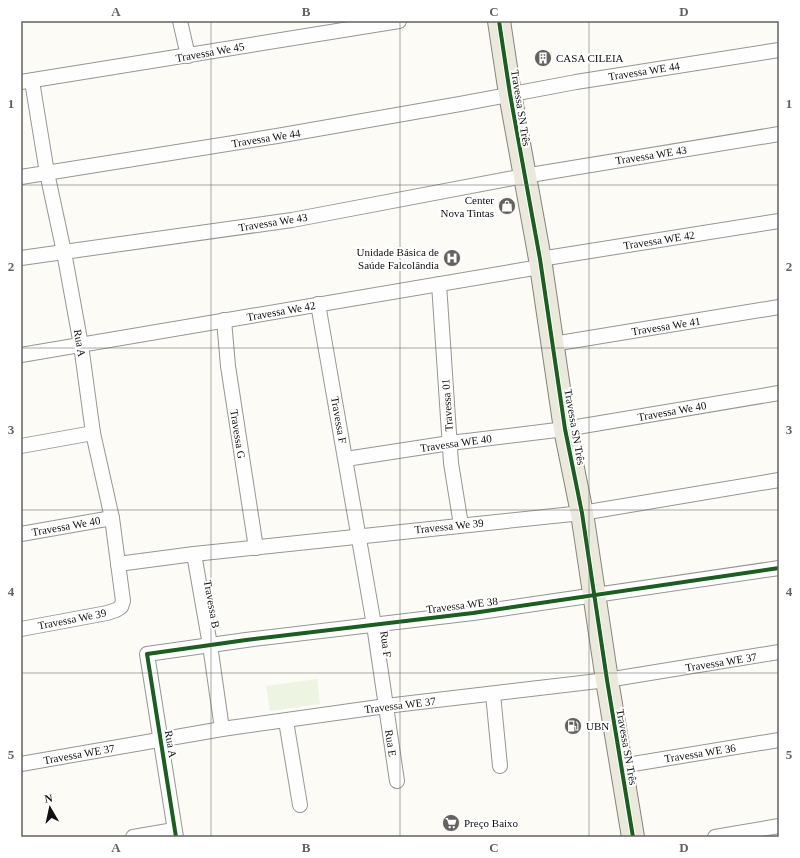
<svg xmlns="http://www.w3.org/2000/svg" width="800" height="858" viewBox="0 0 800 858" font-family="'Times New Roman',serif">
	<style>
		.pitch { fill: #eef4e2 }
		.lines { fill: none; stroke-linecap: round; stroke-linejoin: round }
		.minor-casing { stroke: #969694; stroke-width: 16 }
		.primary-casing { stroke: #848381; stroke-width: 24 }
		.minor { stroke: #fffefe; stroke-width: 14 }
		.primary { stroke: #ebe8dc; stroke-width: 22 }
		.cycleway-casing { stroke: #fff; stroke-width: 6 }
		.cycleway { stroke: #1b5e20; stroke-width: 4 }
		.grid { fill: none; stroke: #636260; stroke-width: 1; stroke-opacity: 0.55 }
		.labels { text-anchor: middle; dominant-baseline: central; stroke-width: 4; stroke-linejoin: round; paint-order: stroke }
		.street-label { font-size: 11px; fill: #101010; stroke: #fff }
		.poi-label { font-size: 11px; fill: #101010; stroke: #fff; text-anchor: start }
		.neatline { fill: none; stroke: #636260; stroke-width: 1.5 }
		.grid-label { font-size: 13px; text-anchor: middle; font-weight: bold; fill: #636260 }
	</style>
	<rect width="100%" height="100%" fill="#fcfbf6"/>
	<!-- pitch -->
	<polygon class="pitch" points="317,679 320,704 270,711 266,686"/>
	<g class="lines">
		<!-- minor casing -->
		<g class="minor-casing">
			<g id="minor">
				<polyline points="180,21 188,56"/>
				<polyline points="21,82 399,21"/>
				<polyline points="21,177 277,136 460,104 576,82 779,50"/>
				<polyline points="21,258 292,220 524,176 779,134"/>
				<polyline points="540,259 779,221"/>
				<polyline points="439,284 451,463 461,525"/>
				<polyline points="318,304 374,625 397,781"/>
				<polyline points="224,320 228,366 256,548"/>
				<polyline points="553,344 779,307"/>
				<polyline points="21,355 540,267"/>
				<polyline points="21,446 93,433"/>
				<polyline points="346,459 450,443 565,429 779,393"/>
				<polyline points="21,534 112,518"/>
				<polyline points="194,554 210,645 222,729"/>
				<polyline points="118,564 194,554 582,513 779,480"/>
				<polyline points="21,629 107,613 116,610 121,607 123,601 112,518 93,433 81,345 64,252 47,173 32,81"/>
				<polyline points="493,694 500,766"/>
				<polyline points="286,721 300,805"/>
				<polyline points="21,764 222,729 386,706 607,680 779,652"/>
				<polyline points="621,766 779,740"/>
				<polyline points="133,837 174,830"/>
				<polyline points="176,837 147,654 246,640 473,613 779,568"/>
				<polyline points="715,837 779,826"/>
			</g>
		</g>
		<!-- primary casing -->
		<g class="primary-casing">
			<polyline id="primary" points="499,21 510,94 540,259 565,429 582,513 607,680 633,837"/>
		</g>
		<!-- minor -->
		<use href="#minor" class="minor"/>
		<!-- primary -->
		<use href="#primary" class="primary"/>
		<!-- cycleway casing -->
		<g class="cycleway-casing">
			<g id="cycleway">
				<polyline points="499,21 510,94 540,259 565,429 582,513 607,680 633,837"/>
				<polyline points="176,837 147,654 246,640 473,613 779,568"/>
			</g>
		</g>
		<!-- cycleway -->
		<use href="#cycleway" class="cycleway"/>
	</g>
	<!-- grid -->
	<path class="grid" d="M 211,21 L 211,837M 400,21 L 400,837M 589,21 L 589,837M 21,185 L 779,185M 21,348 L 779,348M 21,510 L 779,510M 21,673 L 779,673"/>
	<!-- icons -->
	<defs>
		<g id="building-disc" transform="scale(0.9)"><circle r="9.5" fill="#636260" stroke="#fff"/><path d="M-4-6H4V6H1V3H-1V6H-4ZM-2.5-4.3h1.7v1.8h-1.7ZM.8-4.3h1.7v1.8H.8ZM-2.5-1h1.7V.8h-1.7ZM.8-1h1.7V.8H.8Z" fill="#fff"/></g>
		<g id="shop-disc" transform="scale(0.9)"><circle r="9.5" fill="#636260" stroke="#fff"/><path d="M-5-2.5h2.3a2.7 3.5 0 0 1 5.4 0H5L5.5 6h-11ZM-1.5-2.5h3a1.5 2.3 0 0 0-3 0Z" fill="#fff"/></g>
		<g id="hospital-disc" transform="scale(0.9)"><circle r="9.5" fill="#636260" stroke="#fff"/><path d="M-5-5h3v3.5h4V-5h3V5h-3V1.5h-4V5h-3Z" fill="#fff"/></g>
		<g id="fuel-disc" transform="scale(0.9)"><circle r="9.5" fill="#636260" stroke="#fff"/><path d="M-5.5-6h7V0h2V4h1.3V-2.5L3-4.5l.8-.8L6-3V5H2.5V1h-1V6h-7ZM-4.2-4.7v3.2H.2V-4.7Z" fill="#fff"/></g>
		<g id="supermarket-disc" transform="scale(0.9)"><circle r="9.5" fill="#636260" stroke="#fff"/><path d="M-6-5.5h2.5l.6 2H6L4.5 2H-2.5L-4.4-4H-6ZM-1.5 3.2a1.3 1.3 0 1 0 .1 0ZM3 3.2a1.3 1.3 0 1 0 .1 0Z" fill="#fff"/></g>
	</defs>
	<g fill-rule="evenodd">
		<use href="#building-disc" x="543" y="58"/>
		<use href="#shop-disc" x="507" y="206"/>
		<use href="#hospital-disc" x="452" y="258"/>
		<use href="#fuel-disc" x="573" y="726"/>
		<use href="#supermarket-disc" x="451" y="823"/>
	</g>
	<g class="labels">
		<!-- street labels -->
		<g class="street-label">
			<text transform="translate(210 52) rotate(-10)">Travessa We 45</text>
			<text transform="translate(644 71) rotate(-9)">Travessa WE 44</text>
			<text transform="translate(521 108) rotate(81)">Travessa SN Três</text>
			<text transform="translate(266 138) rotate(-9)">Travessa We 44</text>
			<text transform="translate(651 155) rotate(-9)">Travessa WE 43</text>
			<text transform="translate(273 222) rotate(-9)">Travessa We 43</text>
			<text transform="translate(659 240) rotate(-9)">Travessa WE 42</text>
			<text transform="translate(281 311) rotate(-10)">Travessa We 42</text>
			<text transform="translate(666 326) rotate(-9)">Travessa We 41</text>
			<text transform="translate(80 343) rotate(81)">Rua A</text>
			<text transform="translate(447 405) rotate(-94)">Travessa 01</text>
			<text transform="translate(672 411) rotate(-10)">Travessa We 40</text>
			<text transform="translate(339 420) rotate(80)">Travessa F</text>
			<text transform="translate(575 427) rotate(80)">Travessa SN Três</text>
			<text transform="translate(238 434) rotate(81)">Travessa G</text>
			<text transform="translate(456 443) rotate(-8)">Travessa WE 40</text>
			<text transform="translate(66 526) rotate(-10)">Travessa We 40</text>
			<text transform="translate(449 526) rotate(-6)">Travessa We 39</text>
			<text transform="translate(212 604) rotate(80)">Travessa B</text>
			<text transform="translate(462 605) rotate(-7)">Travessa WE 38</text>
			<text transform="translate(72 619) rotate(-11)">Travessa We 39</text>
			<text transform="translate(386 644) rotate(82)">Rua F</text>
			<text transform="translate(721 662) rotate(-9)">Travessa WE 37</text>
			<text transform="translate(400 705) rotate(-7)">Travessa WE 37</text>
			<text transform="translate(391 743) rotate(81)">Rua E</text>
			<text transform="translate(171 744) rotate(81)">Rua A</text>
			<text transform="translate(627 747) rotate(80)">Travessa SN Três</text>
			<text transform="translate(700 753) rotate(-9)">Travessa WE 36</text>
			<text transform="translate(79 754) rotate(-10)">Travessa WE 37</text>
		</g>
		<!-- poi labels -->
		<g class="poi-label">
			<text x="556" y="58">CASA CILEIA</text>
			<text x="494" y="200" text-anchor="end">Center<tspan x="494" dy="13">Nova Tintas</tspan></text>
			<text x="439" y="252" text-anchor="end">Unidade Básica de<tspan x="439" dy="13">Saúde Falcolândia</tspan></text>
			<text x="586" y="726">UBN</text>
			<text x="464" y="823">Preço Baixo</text>
		</g>
	</g>
	<!-- border -->
	<rect width="800" height="858" fill="none" stroke="#ffffff" stroke-width="44"/>
	<!-- north arrow -->
	<g transform="translate(50 808) rotate(351)" stroke="#ffffff" stroke-width="3" paint-order="stroke">
	<path d="M0-3L7 15L0 10L-7 15Z" fill="#101010"/>
	<text y="-6" font-size="11" font-weight="bold" text-anchor="middle" fill="#101010">N</text>
	</g>
	<rect x="22" y="22" width="756" height="814" class="neatline"/>
	<g class="grid-label">
		<text x="116" y="16">A</text>
		<text x="306" y="16">B</text>
		<text x="494" y="16">C</text>
		<text x="684" y="16">D</text>
		<text x="11" y="108">1</text>
		<text x="789" y="108">1</text>
		<text x="11" y="271">2</text>
		<text x="789" y="271">2</text>
		<text x="11" y="434">3</text>
		<text x="789" y="434">3</text>
		<text x="11" y="596">4</text>
		<text x="789" y="596">4</text>
		<text x="11" y="759">5</text>
		<text x="789" y="759">5</text>
		<text x="116" y="852">A</text>
		<text x="306" y="852">B</text>
		<text x="494" y="852">C</text>
		<text x="684" y="852">D</text>
	</g>
</svg>
